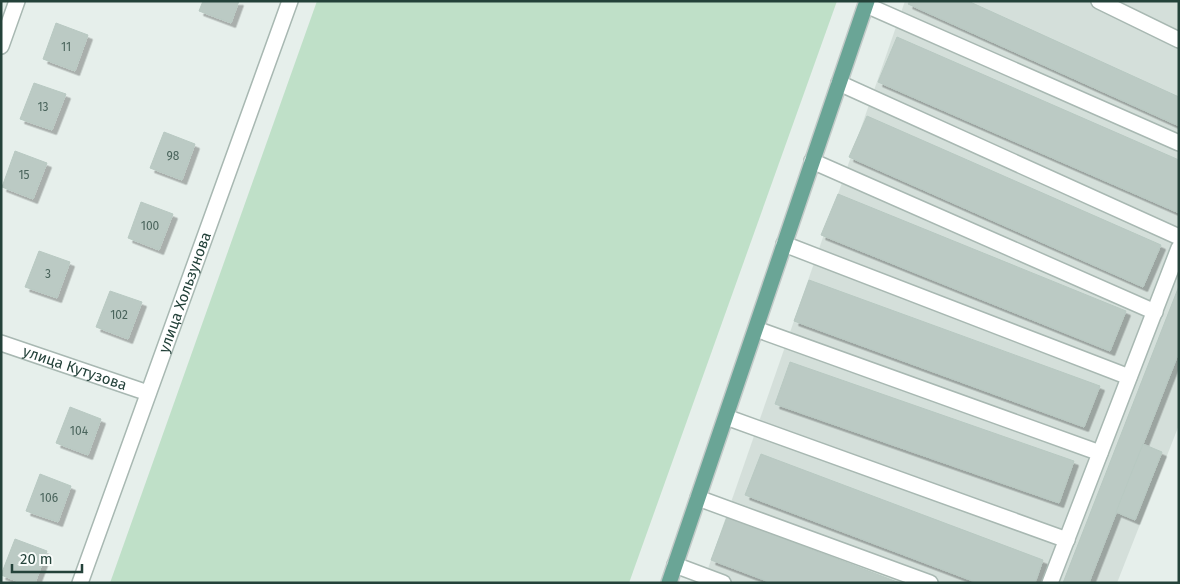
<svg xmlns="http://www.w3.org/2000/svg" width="1180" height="584" viewBox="0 0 1180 584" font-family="'Fira Sans',sans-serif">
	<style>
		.built { fill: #d4dfda }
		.green { fill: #bfe0c8 }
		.building { fill: #bbcac4; stroke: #b8c9c2; filter: url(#shadow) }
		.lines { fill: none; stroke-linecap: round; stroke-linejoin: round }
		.minor-casing { stroke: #a8b8b2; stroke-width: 18 }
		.major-casing { stroke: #c2cac8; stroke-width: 18 }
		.minor { stroke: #fff; stroke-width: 15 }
		.major { stroke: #6aa596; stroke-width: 15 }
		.labels { text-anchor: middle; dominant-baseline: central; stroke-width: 4; stroke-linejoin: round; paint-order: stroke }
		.number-label { font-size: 12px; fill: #4a645c }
		.street-label { font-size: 15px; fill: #24423a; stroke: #f7fbf9 }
	</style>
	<defs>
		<filter id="shadow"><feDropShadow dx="4.5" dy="4.5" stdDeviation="0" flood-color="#0004"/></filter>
	</defs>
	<rect width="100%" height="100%" fill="#e6efeb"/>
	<!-- built -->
	<polygon class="built" points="905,1 1179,1 1179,425 1117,583 703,583"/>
	<!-- green -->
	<polygon class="green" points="317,1 837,1 629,583 110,583"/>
	<!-- building -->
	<g class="building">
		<polygon points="203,1 239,1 231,23 199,11"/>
		<polygon points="910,1 968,1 1179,97 1179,126 908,4"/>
		<polygon points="56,23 88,35 75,71 43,59"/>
		<polygon points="897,37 1179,160 1179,213 878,82"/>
		<polygon points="34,83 66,94 52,130 20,119"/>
		<polygon points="867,116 1161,245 1143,287 849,157"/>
		<polygon points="164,132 195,144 182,180 150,168"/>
		<polygon points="15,151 47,163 33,199 2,187"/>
		<polygon points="838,194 1126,311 1110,351 821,235"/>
		<polygon points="141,202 173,214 159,250 128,238"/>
		<polygon points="39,251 70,262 57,298 25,287"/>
		<polygon points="809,280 1100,386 1084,427 794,321"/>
		<polygon points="1179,286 1179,352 1092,575 1089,583 1063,583"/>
		<polygon points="110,291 142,302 128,339 96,327"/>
		<polygon points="790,362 1074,461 1059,503 775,404"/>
		<polygon points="70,407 101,419 88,455 56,443"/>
		<polygon points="1143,444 1162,452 1135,520 1116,512"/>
		<polygon points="761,454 1043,560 1035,583 978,583 745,495"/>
		<polygon points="40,474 71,486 58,522 26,511"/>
		<polygon points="727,517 900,583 772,583 711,560"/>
		<polygon points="15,539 47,551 35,583 22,583 1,575"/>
	</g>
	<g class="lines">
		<!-- minor casing -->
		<g class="minor-casing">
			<g id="minor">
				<polyline points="1099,1 1179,40"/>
				<polyline points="866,5 1179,143"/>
				<polyline points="1,46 17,1"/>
				<polyline points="839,83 1179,237"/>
				<polyline points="812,161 1155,312"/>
				<polyline points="784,244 1129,377"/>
				<polyline points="756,329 1100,453"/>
				<path id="s1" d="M 1,343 L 148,393"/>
				<polyline points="726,417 1067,540"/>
				<polyline points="698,498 930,583"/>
				<polyline points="675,565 723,583"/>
				<path id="s2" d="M 80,583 L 290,1"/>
				<polyline points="1050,583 1179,248"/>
			</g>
		</g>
		<!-- major casing -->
		<g class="major-casing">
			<polyline id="major" points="669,583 867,1"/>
		</g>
		<!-- minor -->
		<use href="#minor" class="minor"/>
		<!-- major -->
		<use href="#major" class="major"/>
	</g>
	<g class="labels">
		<!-- number labels -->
		<g class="number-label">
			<text x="66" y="47">11</text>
			<text x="43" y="107">13</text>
			<text x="173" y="156">98</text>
			<text x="24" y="175">15</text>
			<text x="150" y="226">100</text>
			<text x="48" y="274">3</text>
			<text x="119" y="315">102</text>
			<text x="79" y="431">104</text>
			<text x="49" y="498">106</text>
		</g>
		<!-- street labels -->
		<g class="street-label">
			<text stroke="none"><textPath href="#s2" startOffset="309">улица Хользунова</textPath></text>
			<text stroke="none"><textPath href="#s1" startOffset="78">улица Кутузова</textPath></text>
		</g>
	</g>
	<!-- border -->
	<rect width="1180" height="584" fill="none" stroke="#24423a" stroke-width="5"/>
	<!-- scale -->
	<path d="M12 564v8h70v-8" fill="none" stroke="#24423a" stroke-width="2.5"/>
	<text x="20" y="564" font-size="15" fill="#24423a" stroke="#f7fbf9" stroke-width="4" paint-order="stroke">20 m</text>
</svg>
